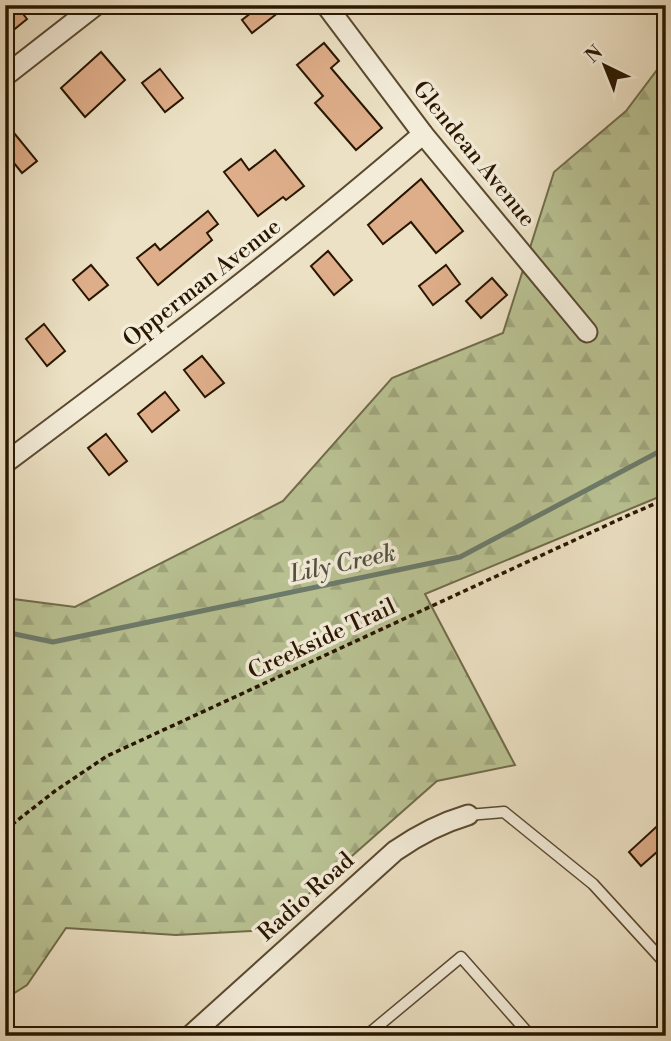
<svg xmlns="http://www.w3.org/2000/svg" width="671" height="1041" viewBox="0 0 671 1041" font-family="'Libre Bodoni',serif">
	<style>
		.forest { fill: url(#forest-firs); stroke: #716c4a; stroke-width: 2 }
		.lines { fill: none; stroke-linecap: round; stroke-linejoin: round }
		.stream { stroke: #6c7b6b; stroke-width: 5 }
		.building { fill: #dead89; stroke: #291600; stroke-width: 2 }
		.service-casing { stroke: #5a4931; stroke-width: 13 }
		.minor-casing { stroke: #5a4931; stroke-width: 23 }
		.path { stroke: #291600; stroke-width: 3.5; stroke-dasharray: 5 3.5; stroke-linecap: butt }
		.service { stroke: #f3ecd9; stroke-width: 10 }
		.minor { stroke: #f3ecd9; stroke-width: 19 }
		.labels { text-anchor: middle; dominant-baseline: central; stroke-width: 7; stroke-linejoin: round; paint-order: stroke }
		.street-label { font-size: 23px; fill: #291600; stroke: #f3ecd9 }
		.water-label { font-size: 24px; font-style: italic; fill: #50513e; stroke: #f3ecd9 }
	</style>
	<defs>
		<pattern id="forest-firs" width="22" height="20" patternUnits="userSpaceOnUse" patternTransform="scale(1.75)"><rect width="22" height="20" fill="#b9c293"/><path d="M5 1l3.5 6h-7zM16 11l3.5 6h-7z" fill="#9fa67d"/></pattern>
	</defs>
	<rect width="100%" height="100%" fill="#ece1c4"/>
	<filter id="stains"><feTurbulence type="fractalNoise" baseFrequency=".00286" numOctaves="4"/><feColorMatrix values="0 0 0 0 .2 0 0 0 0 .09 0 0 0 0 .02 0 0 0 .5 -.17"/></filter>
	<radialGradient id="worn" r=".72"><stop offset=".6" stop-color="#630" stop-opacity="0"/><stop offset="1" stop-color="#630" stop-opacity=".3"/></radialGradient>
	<!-- forest -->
	<polygon class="forest" points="666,58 666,494 425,594 515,765 437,781 268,930 176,935 66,928 27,985 5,999 5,598 75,607 283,501 392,378 503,333 554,172 626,111"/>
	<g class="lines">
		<!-- stream -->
		<polyline class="stream" points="5,632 53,642 460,557 666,448"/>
	</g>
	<!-- building -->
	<g class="building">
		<polygon points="5,5 16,5 27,19 5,37"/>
		<polygon points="261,5 288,5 252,33 242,20"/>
		<polygon points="324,43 339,61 331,68 382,128 356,150 315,103 323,96 297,65"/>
		<polygon points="101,52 125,80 85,117 61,88"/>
		<polygon points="160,69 183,98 165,112 142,83"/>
		<polygon points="5,122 37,161 22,173 5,152"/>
		<polygon points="275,150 304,186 286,200 283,197 258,216 224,172 241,159 249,170"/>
		<polygon points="421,179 463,231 436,253 411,222 383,244 368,225"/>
		<polygon points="208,211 218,224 207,233 212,240 158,285 137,258 155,244 160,250"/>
		<polygon points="328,251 352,280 334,295 311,266"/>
		<polygon points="91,265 108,285 89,300 73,280"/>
		<polygon points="446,265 460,284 433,305 419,286"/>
		<polygon points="492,278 507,295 481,318 466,301"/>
		<polygon points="44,324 65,351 47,366 26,339"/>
		<polygon points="202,356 224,383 205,397 184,370"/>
		<polygon points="165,392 179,410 152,432 138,414"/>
		<polygon points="106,434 127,461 109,475 88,448"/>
		<polygon points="666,818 666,844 641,866 629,852"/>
	</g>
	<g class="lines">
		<!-- service casing -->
		<g class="service-casing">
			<g id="service">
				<polyline points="468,815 504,812 593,884 666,964"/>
				<polyline points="366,1036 461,957 528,1033"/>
			</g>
		</g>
		<!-- minor casing -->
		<g class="minor-casing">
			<g id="minor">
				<polyline points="326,5 423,134 587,332"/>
				<polyline points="5,76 96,5"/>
				<path d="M 5,463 C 147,357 289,250 423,134"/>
				<path d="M 190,1036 L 395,851 C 418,835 441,823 468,815"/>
			</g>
		</g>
		<!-- path -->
		<polyline class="path" points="5,830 55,791 107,756 631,514 659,502 666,502"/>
		<!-- service -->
		<use href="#service" class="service"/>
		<!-- minor -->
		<use href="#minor" class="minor"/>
	</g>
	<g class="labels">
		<!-- street labels -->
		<g class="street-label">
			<text transform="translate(474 154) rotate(51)">Glendean Avenue</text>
			<text transform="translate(202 283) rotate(-38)">Opperman Avenue</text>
			<text transform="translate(322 639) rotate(-25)">Creekside Trail</text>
			<text transform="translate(306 897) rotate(-42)">Radio Road</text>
		</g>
		<!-- water labels -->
		<g class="water-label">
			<text transform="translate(343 564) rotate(-12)">Lily Creek</text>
		</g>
	</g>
	<!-- margin -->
	<rect width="671" height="1041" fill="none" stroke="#ece1c4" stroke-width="28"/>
	<rect x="7" y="7" width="657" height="1027" fill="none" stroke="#291600" stroke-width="3.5"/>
	<rect x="14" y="14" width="643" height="1013" fill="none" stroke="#291600" stroke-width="2"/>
	<!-- north arrow -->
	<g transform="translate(605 66) rotate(317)" stroke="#f3ecd9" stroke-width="5" paint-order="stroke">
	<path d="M0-5L12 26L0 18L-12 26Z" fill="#291600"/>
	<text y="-10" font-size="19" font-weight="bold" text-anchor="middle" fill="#291600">N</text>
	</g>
	<rect width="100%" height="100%" filter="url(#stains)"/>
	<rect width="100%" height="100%" fill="url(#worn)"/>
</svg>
